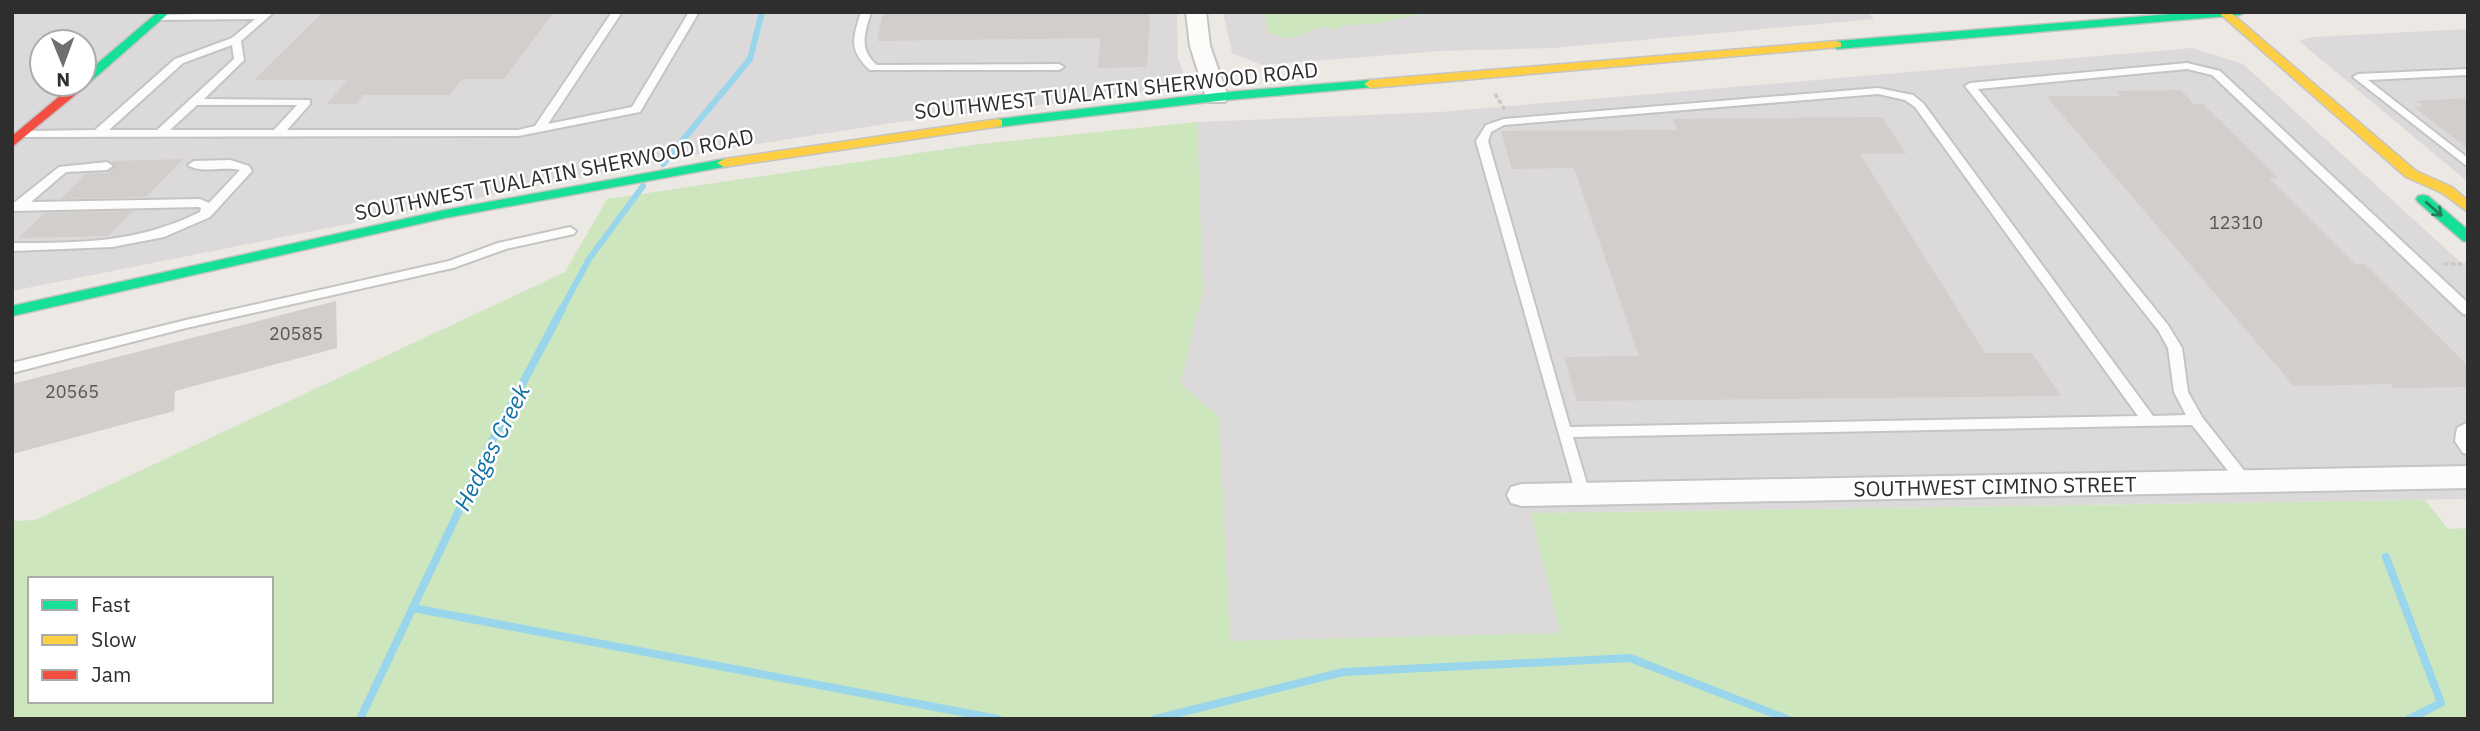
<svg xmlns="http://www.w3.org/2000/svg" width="2480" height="731" viewBox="0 0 2480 731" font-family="'IBM Plex Sans',sans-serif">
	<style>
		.industrial { fill: #dcd9db; fill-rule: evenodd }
		.green { fill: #cee6be; fill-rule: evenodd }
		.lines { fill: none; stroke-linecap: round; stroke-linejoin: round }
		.stream-far1 { stroke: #99d6ec; stroke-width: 6 }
		.stream { stroke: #99d6ec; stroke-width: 8 }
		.building { fill: #d1cecb }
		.lane-casing { stroke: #c5c4c5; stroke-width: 4 }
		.street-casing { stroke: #c5c4c5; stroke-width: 4 }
		.fast-casing { stroke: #c5c4c5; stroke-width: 3 }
		.slow-casing { stroke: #c5c4c5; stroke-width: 3 }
		.jam-casing { stroke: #c5c4c5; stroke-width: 3 }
		.path { stroke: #c9c9c8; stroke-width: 3.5; stroke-dasharray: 4.5 2.5; stroke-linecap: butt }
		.lane { fill: #fcfcfb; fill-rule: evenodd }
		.street { fill: #fcfcfb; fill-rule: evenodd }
		.fast { fill: #16e098; fill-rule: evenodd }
		.slow { fill: #ffcf43; fill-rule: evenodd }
		.jam { fill: #f24e42; fill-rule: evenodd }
		.oneway { stroke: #237e5e }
		.labels { text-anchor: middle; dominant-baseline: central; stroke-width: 5; stroke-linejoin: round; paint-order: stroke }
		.number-label { font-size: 18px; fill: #585857 }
		.street-label { font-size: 21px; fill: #2e2e2e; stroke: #fff }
		.water-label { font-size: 23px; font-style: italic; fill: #0d6fa3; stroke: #fff }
	</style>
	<rect width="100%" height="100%" fill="#ece8e4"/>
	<!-- industrial -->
	<g class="industrial">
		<path d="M 12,12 L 1177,12 L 1178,58 L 1188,87 L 899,122 L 725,149 L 12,291 ZM 42,42 L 84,42 L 84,84 L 42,84 Z"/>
		<polygon points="1223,12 1868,12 1874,19 1554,48 1441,51 1262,65 1232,53"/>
		<polygon points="2468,29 2468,182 2299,41 2313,37"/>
		<polygon points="2192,48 2243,64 2468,269 2468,499 1531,513 1561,633 1230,641 1219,417 1180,384 1203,291 1197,122 1440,112"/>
	</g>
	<!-- green -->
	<g class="green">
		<polygon points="1264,12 1431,12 1379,23 1339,26 1340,30 1321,27 1289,39 1269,33"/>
		<path d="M 1197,122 L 1203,291 L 1180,384 L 1219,416 L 1230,641 L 1560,633 L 1531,513 L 2425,500 L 2448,529 L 2468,528 L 2468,719 L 12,719 L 12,521 L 35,520 L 565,272 L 607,199 L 980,144 ZM 30,579 L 271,579 L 271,701 L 30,701 Z"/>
	</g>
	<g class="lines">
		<!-- stream-far1 -->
		<g class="stream-far1">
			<polyline points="663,164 750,59 762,12"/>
			<polyline points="561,311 589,259 643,186"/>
		</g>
		<!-- stream -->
		<g class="stream">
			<polyline points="2386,557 2441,703 2409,719"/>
			<polyline points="413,608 998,719"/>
			<polyline points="360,719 493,439 562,309"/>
			<polyline points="1155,719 1343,672 1630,658 1787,719"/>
		</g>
	</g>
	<!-- building -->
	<g class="building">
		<polygon points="323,12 554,12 504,79 462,79 450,95 364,95 356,104 326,104 348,80 254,80"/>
		<polygon points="883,12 1150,12 1147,67 1097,68 1101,38 877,41"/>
		<polygon points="2181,90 2194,104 2203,104 2278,178 2269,178 2355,264 2365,264 2468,366 2468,387 2394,388 2390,384 2294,386 2046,96 2120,96 2116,91"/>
		<polygon points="2468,98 2468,149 2414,107 2424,106 2416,101"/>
		<polygon points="1882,117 1906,154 1860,154 1985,353 2032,353 2061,396 1577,401 1564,357 1639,356 1574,168 1512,169 1501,131 1678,130 1672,119"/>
		<polygon points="183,159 146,197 60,199 86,174 107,173 114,168 112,161"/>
		<polygon points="133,211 108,236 18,238 45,213"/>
		<polygon points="336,301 337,348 175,391 174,411 12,454 12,384"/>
	</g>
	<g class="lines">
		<!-- lane casing -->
		<g class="lane-casing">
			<g id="lane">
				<path d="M 274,12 L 241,41 L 244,60 L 204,99 L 310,100 L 310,104 L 287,130 L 518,130 L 535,126 L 612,12 L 622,12 L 548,124 L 632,107 L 689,12 L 699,12 L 640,112 L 518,136 L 24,137 L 18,134 L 24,131 L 95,130 L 175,59 L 232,38 L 255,19 L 159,20 L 155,19 L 155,15 ZM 232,45 L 234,59 L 157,130 L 109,130 L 183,63 ZM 197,105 L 297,105 L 274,130 L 170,130 Z"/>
				<path d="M 861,12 L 871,12 C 865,33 858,49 877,65 L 1059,64 L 1064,67 L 1059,70 L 870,70 C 848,50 853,38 861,12 Z"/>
				<path d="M 2187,63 L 2220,71 L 2468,303 L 2468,315 L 2463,314 L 2212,75 L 2187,69 L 1978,89 L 2168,325 L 2182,348 L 2188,392 L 2202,417 L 2250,478 L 2253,482 L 2250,486 L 2240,486 L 2192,425 L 1573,437 L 1590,494 L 1587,498 L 1577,498 L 1476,141 L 1486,125 L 1504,119 L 1878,88 L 1913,95 L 1923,103 L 2153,416 L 2186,415 L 2174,392 L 2168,348 L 2158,330 L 1965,86 L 1970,83 ZM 1878,94 L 1905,100 L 1915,107 L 2138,416 L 1570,427 L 1488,141 L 1491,132 L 1504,125 Z"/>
				<polygon points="2468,69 2468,75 2368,80 2468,158 2468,167 2353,77 2358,74"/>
				<path d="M 230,160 L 249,166 L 252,171 L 210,217 L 164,237 L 112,247 L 12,251 L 12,243 C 80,243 138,243 200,212 L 201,208 L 198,207 L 12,211 L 12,202 L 15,202 L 59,167 L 107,162 L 113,166 L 107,170 L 66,172 L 31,202 L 200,199 L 209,203 L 240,170 C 224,166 200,174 188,165 L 194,161 Z"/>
				<polygon points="570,227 576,231 574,234 506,249 453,268 186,328 12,373 12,363 186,320 449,261 498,243"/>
				<polygon points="2468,422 2468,454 2463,453 2455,441 2457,428"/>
			</g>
		</g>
		<!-- street casing -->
		<g class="street-casing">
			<g id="street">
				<polygon points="1186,12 1206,12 1210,46 1228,97 1225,102 1209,102 1206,97 1190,46"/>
				<polygon points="2468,466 2468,488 1522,506 1511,503 1507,495 1511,487 1522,484"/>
			</g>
		</g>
		<!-- fast casing -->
		<g class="fast-casing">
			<g id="fast">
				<polygon points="158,12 170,12 88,84 81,84 84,84 84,75"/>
				<polygon points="2196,12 2245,12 2240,15 1837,49 1831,45 1837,41"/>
				<polygon points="1370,80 1374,81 1374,87 1217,101 998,127 992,123 998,119 1217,93"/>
				<polygon points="724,159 729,160 729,166 445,218 12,316 12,306 445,210"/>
				<polygon points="2423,195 2428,196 2468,230 2468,242 2463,241 2418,202 2416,199 2418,196"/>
			</g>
		</g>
		<!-- slow casing -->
		<g class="slow-casing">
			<g id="slow">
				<polygon points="2218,12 2230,12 2416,171 2452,187 2468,201 2468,212 2442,193 2406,177"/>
				<polygon points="1837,41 1841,43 1841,47 1370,88 1364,84 1370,80"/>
				<polygon points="998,119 1002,120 1002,126 724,167 717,163 724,159"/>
			</g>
		</g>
		<!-- jam casing -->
		<g class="jam-casing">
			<polygon id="jam" points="84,81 87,84 85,87 12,147 12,136 74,84 84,84"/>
		</g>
		<!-- path -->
		<g class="path">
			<polyline points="1495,94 1505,110"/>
			<polyline points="2444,264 2468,264"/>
		</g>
		<!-- lane -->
		<use href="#lane" class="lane"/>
		<!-- street -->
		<use href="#street" class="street"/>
		<!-- fast -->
		<use href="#fast" class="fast"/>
		<!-- slow -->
		<use href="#slow" class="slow"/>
		<!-- jam -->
		<use href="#jam" class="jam"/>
	</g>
	<!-- one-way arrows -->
	<defs><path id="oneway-shaft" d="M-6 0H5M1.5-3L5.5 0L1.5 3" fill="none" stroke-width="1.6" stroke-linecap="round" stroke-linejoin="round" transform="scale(1.75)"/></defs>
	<use class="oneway" href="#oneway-shaft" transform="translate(2434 209) rotate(41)"/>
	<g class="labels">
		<!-- number labels -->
		<g class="number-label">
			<text x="2236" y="222">12310</text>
			<text x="296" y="333">20585</text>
			<text x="72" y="391">20565</text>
		</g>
		<!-- street labels -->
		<g class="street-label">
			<text transform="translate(1116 90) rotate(-6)">SOUTHWEST TUALATIN SHERWOOD ROAD</text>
			<text transform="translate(554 174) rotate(-11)">SOUTHWEST TUALATIN SHERWOOD ROAD</text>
			<text transform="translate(1995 486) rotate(-1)">SOUTHWEST CIMINO STREET</text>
		</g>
		<!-- water labels -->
		<g class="water-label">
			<text transform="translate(491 447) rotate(-63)">Hedges Creek</text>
		</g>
	</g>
	<!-- border -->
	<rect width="2480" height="731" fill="none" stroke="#2e2e2e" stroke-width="28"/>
	<!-- legend -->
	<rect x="28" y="577" width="245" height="126" fill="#ffffff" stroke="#ababab" stroke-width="2"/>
	<rect x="42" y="600" width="35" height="10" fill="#16e098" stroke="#ababab" stroke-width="2"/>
	<text x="91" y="612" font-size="21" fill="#2e2e2e">Fast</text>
	<rect x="42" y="635" width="35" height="10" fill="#ffcf43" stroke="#ababab" stroke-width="2"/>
	<text x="91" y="647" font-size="21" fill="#2e2e2e">Slow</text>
	<rect x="42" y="670" width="35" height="10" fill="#f24e42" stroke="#ababab" stroke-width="2"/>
	<text x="91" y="682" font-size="21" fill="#2e2e2e">Jam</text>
	<!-- north arrow -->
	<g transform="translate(63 63) rotate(179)"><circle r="33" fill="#ffffff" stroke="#ababab" stroke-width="2"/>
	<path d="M0-5L12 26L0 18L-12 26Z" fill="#706f6e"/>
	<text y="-10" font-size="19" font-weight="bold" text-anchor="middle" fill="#2e2e2e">N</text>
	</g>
</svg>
